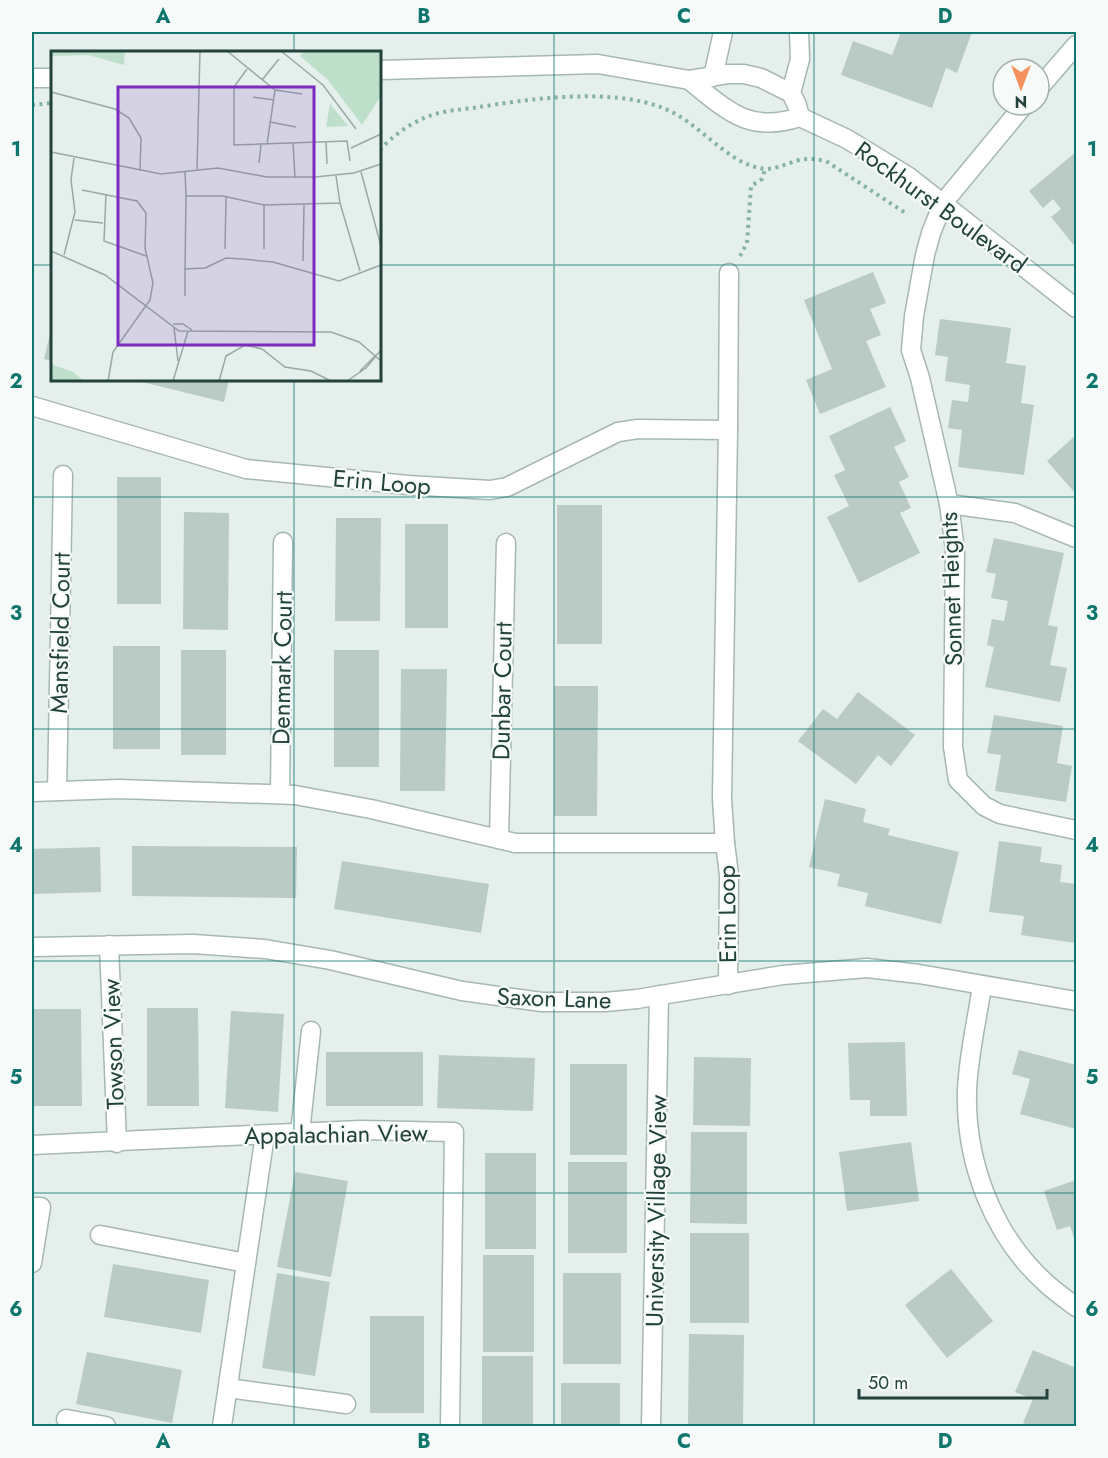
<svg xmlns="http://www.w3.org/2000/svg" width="1108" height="1458" viewBox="0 0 1108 1458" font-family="Jost,sans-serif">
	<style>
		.building { fill: #bacac5 }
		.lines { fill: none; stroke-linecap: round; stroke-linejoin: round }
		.minor-casing { stroke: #a7b8b3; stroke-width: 21 }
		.path { stroke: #85b3a9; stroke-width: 4; stroke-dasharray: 3 4.5; stroke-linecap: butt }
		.minor { stroke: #fff; stroke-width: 18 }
		.grid { fill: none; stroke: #0f766e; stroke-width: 1.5; stroke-opacity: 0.55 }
		.labels { text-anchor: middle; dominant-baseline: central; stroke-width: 4.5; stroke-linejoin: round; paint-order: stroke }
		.street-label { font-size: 24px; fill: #23423c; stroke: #f6fbf9 }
		.inset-road { fill: none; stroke: #97aaa5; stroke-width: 1.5 }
		.view { fill: #7b2cbf; fill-opacity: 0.15; stroke: #7b2cbf; stroke-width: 3 }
		.inset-edge { fill: none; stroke: #23423c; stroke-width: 3 }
		.neatline { fill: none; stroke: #0f766e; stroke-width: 2 }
		.grid-label { font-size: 20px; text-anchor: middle; font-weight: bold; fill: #0f766e }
	</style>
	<rect width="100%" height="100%" fill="#e5efeb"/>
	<!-- building -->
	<g class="building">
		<polygon points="901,32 972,32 957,73 946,68 932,108 841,75 853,41 892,55"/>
		<polygon points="1076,152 1076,248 1051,217 1061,209 1053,199 1043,208 1029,191"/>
		<polygon points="873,272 886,303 870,309 881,335 866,341 886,387 820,414 806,380 832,369 804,300"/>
		<polygon points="940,319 1011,328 1006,363 1026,366 1021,403 1034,405 1024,475 958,467 962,430 948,428 952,400 968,402 970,385 945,381 948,357 935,355"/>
		<polygon points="52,326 52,361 44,359"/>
		<polygon points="134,380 229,380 224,402"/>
		<polygon points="890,407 906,441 894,447 909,477 899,482 911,508 900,513 920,553 859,583 827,517 849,506 834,475 845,470 829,436"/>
		<polygon points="1076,435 1076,494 1047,461"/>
		<rect x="117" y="477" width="44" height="127"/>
		<rect x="557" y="505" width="45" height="139"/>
		<polygon points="184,512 229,513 228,630 183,629"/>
		<polygon points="336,518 381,518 380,621 335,621"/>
		<rect x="405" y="524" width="43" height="104"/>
		<polygon points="994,538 1064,553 1048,625 1058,627 1050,665 1067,668 1060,702 985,687 994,647 987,645 992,619 1004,621 1008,601 991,598 996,574 986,572"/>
		<rect x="113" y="646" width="47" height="103"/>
		<rect x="181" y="650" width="45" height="105"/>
		<rect x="334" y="650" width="45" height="117"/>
		<polygon points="401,669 447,669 445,791 400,791"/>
		<polygon points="554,686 598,686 597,816 554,816"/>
		<polygon points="858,692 915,735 891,766 878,755 856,784 798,741 823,709 837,719"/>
		<polygon points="994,715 1063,726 1057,763 1072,766 1066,802 995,791 1001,755 987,753"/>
		<polygon points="825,799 866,809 863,822 890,829 888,835 959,852 941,924 865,906 868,893 837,886 840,874 809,867"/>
		<polygon points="999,841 1042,847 1040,862 1062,865 1060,882 1076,884 1076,943 1021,935 1024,916 989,912"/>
		<polygon points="132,846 297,847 296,898 132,896"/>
		<polygon points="100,847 101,892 32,894 32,849"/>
		<polygon points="342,861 489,884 481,933 334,909"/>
		<polygon points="147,1008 198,1008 199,1106 147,1106"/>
		<polygon points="32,1009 81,1009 82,1106 32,1106"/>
		<polygon points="231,1011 284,1014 278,1112 225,1108"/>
		<polygon points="905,1042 907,1116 870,1116 870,1100 850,1100 848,1043"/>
		<polygon points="1019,1050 1076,1065 1076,1129 1020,1114 1030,1079 1012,1074"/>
		<rect x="326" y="1052" width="97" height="54"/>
		<polygon points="439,1055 535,1058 533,1111 437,1108"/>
		<polygon points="694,1057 751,1058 750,1126 693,1125"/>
		<rect x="570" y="1064" width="57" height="91"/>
		<polygon points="691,1132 747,1132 747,1224 690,1223"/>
		<polygon points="911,1142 919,1201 847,1211 839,1152"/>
		<rect x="485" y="1153" width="51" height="96"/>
		<rect x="568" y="1162" width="59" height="91"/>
		<polygon points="295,1172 348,1181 331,1277 277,1267"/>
		<polygon points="1076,1180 1076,1244 1070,1226 1057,1230 1044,1191"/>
		<rect x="690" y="1233" width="59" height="90"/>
		<rect x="483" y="1255" width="51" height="97"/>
		<polygon points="113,1264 209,1280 201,1333 104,1317"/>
		<polygon points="951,1269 993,1321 947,1358 905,1305"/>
		<polygon points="277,1273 330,1282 315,1376 262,1368"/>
		<rect x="563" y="1273" width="58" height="91"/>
		<rect x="370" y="1316" width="54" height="97"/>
		<polygon points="689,1334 744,1335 743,1426 688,1425"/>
		<polygon points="1033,1350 1076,1368 1076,1426 1032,1426 1023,1423 1033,1399 1015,1392"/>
		<polygon points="87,1352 182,1370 172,1423 76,1404"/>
		<rect x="482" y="1356" width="51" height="70"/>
		<rect x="561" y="1383" width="59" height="43"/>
	</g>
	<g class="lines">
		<!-- minor casing -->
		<g class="minor-casing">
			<g id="minor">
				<polyline points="380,70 598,64 689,80 728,74 744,74 761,78 791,93 797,105 800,117"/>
				<polyline points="713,77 723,32"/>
				<polyline points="32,78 52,78"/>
				<path d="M 689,80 C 727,110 748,134 800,117 L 847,139 L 909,177 L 1076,308"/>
				<polyline points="1039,88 1076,45"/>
				<polyline points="791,93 800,59 799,32"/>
				<polyline points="1024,105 943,203 931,233 925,255 914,316 911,350 920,378 949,504 955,550 953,747 958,780 984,806 1000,814 1076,830"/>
				<polyline points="32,406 246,469 408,485 490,490 507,487 618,432 638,429 728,430 722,799 725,843 515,843 371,809 295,795 119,789 32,792"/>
				<polyline points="728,430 729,273"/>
				<polyline points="949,504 1015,513 1076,538"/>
				<polyline points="57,791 63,475"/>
				<polyline points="280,794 283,542"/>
				<polyline points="499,839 506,543"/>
				<polyline points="725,843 729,875 728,985"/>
				<polyline points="109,945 117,1143"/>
				<polyline points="32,947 193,944 265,949 330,960 462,991 542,1002 605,1002 637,999 783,975 867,968 919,974 1076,1001"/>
				<path d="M 982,986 C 977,1020 968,1057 967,1091 C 965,1162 993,1237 1048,1285 C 1057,1293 1067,1300 1076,1307"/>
				<polyline points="300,1133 311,1031"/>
				<polyline points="32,1145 361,1130 454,1132 450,1426"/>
				<polyline points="32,1207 41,1207 32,1263"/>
				<polyline points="100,1235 246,1263"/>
				<polyline points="228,1388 346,1404"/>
				<polyline points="66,1419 106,1426"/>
				<polyline points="222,1426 265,1135"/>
				<polyline points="651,1426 659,995"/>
			</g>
		</g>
		<!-- path -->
		<g class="path">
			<polyline points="32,105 52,103"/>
			<path d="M 380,150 C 391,137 408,125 424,118 C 440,111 456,110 473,108 C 528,99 610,87 663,108 C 697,121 723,158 755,167 C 771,172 783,165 799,160 C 808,158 816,159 826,161 L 907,214"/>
			<polyline points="740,256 747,243 751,186 762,179 765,169"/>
		</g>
		<!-- minor -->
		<use href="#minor" class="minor"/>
	</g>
	<!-- grid -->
	<path class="grid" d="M 294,32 L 294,52M 554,32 L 554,1426M 814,32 L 814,1426M 32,265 L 52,265M 380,265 L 1076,265M 294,380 L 294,1426M 32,497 L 1076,497M 32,729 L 1076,729M 32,961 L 1076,961M 32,1193 L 1076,1193"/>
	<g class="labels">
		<!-- street labels -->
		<g class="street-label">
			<text transform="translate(941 207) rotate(36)">Rockhurst Boulevard</text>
			<text transform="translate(382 482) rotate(5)">Erin Loop</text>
			<text transform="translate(951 589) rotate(-92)">Sonnet Heights</text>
			<text transform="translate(60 633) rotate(-89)">Mansfield Court</text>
			<text transform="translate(282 668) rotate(-89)">Denmark Court</text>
			<text transform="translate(502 691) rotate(-89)">Dunbar Court</text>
			<text transform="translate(727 914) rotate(-91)">Erin Loop</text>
			<text transform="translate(554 998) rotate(2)">Saxon Lane</text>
			<text transform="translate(113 1044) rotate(-92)">Towson View</text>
			<text transform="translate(336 1134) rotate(-1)">Appalachian View</text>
			<text transform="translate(656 1211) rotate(-89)">University Village View</text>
		</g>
	</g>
	<!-- overview -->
	<g transform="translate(51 51)">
		<rect width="330" height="330" fill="#e5efeb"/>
		<path d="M 0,0 L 74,0 L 73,14 L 37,4 L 0,5 ZM 254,0 L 330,0 L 330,45 L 311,74 L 277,29 L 249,5 ZM 281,52 L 280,54 L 297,75 L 275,76 L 279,53 ZM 0,313 L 22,321 L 33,330 L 0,330 Z" fill="#bee0cb"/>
		<path class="inset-road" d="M 176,0 L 224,39 L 216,93M 230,0 L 272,34 L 305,78M 196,18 L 183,36 L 183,94 L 296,90 L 299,110M 211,29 L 228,8M 224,39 L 251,43M 0,41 L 64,58 L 78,67 L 90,87 L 89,120M 202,46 L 223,49M 219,71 L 245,76M 275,91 L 276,113M 242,92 L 244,127M 300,97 L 330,83M 0,101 L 110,123 L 167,117 L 216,126 L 264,126 L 303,122 L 330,113M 208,112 L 210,94M 146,118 L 149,0M 134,120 L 135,145M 310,121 L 330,195M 285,125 L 289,152M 31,139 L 86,150 L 95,162 L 94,197 L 102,232 L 99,249 L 62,301 L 57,330M 55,143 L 53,190 L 95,205M 24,169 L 52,172M 174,198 L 175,146M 213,198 L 213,154M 0,200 L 54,224 L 128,280 L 280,281 L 308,291 L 330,310M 13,204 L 24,161 L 20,129 L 23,107M 252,210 L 253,154M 309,220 L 289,152 L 213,154 L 172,145 L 135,145 L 134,218 L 154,217 L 175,207 L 191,208 L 222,211 L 288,230 L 330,214M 134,245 L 134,218M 122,273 L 132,273 L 141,279M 123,277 L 127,310M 309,320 L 325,304M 122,330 L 137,280M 168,330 L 175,305 L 194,294 L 211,298 L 234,316 L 260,320 L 280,330M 296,330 L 315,317 L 330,299"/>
		<path class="view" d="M 67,36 L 263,36 L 263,294 L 67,294 Z"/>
		<rect width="330" height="330" class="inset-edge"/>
	</g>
	<!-- border -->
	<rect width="1108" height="1458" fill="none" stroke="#f6fbf9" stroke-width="66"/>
	<!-- north arrow -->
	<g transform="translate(1021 87) rotate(180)"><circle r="28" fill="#f6fbf9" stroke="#a2b1ad" stroke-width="1.5"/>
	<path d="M0-4.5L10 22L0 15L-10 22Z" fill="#f5915d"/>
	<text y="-9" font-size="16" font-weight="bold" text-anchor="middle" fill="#23423c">N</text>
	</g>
	<!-- scale -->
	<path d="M859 1389v9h188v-9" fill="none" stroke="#23423c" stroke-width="3"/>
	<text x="868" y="1389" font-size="18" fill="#23423c" stroke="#f6fbf9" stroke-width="4.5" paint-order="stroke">50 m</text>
	<rect x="33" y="33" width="1042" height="1392" class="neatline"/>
	<g class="grid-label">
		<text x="163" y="23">A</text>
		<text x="424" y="23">B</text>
		<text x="684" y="23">C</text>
		<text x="945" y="23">D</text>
		<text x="16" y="156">1</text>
		<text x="1092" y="156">1</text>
		<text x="16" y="388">2</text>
		<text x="1092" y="388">2</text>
		<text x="16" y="620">3</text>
		<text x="1092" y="620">3</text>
		<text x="16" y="852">4</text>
		<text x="1092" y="852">4</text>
		<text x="16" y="1084">5</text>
		<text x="1092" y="1084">5</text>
		<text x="16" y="1316">6</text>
		<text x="1092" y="1316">6</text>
		<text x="163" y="1448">A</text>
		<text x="424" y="1448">B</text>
		<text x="684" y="1448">C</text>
		<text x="945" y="1448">D</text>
	</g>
</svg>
